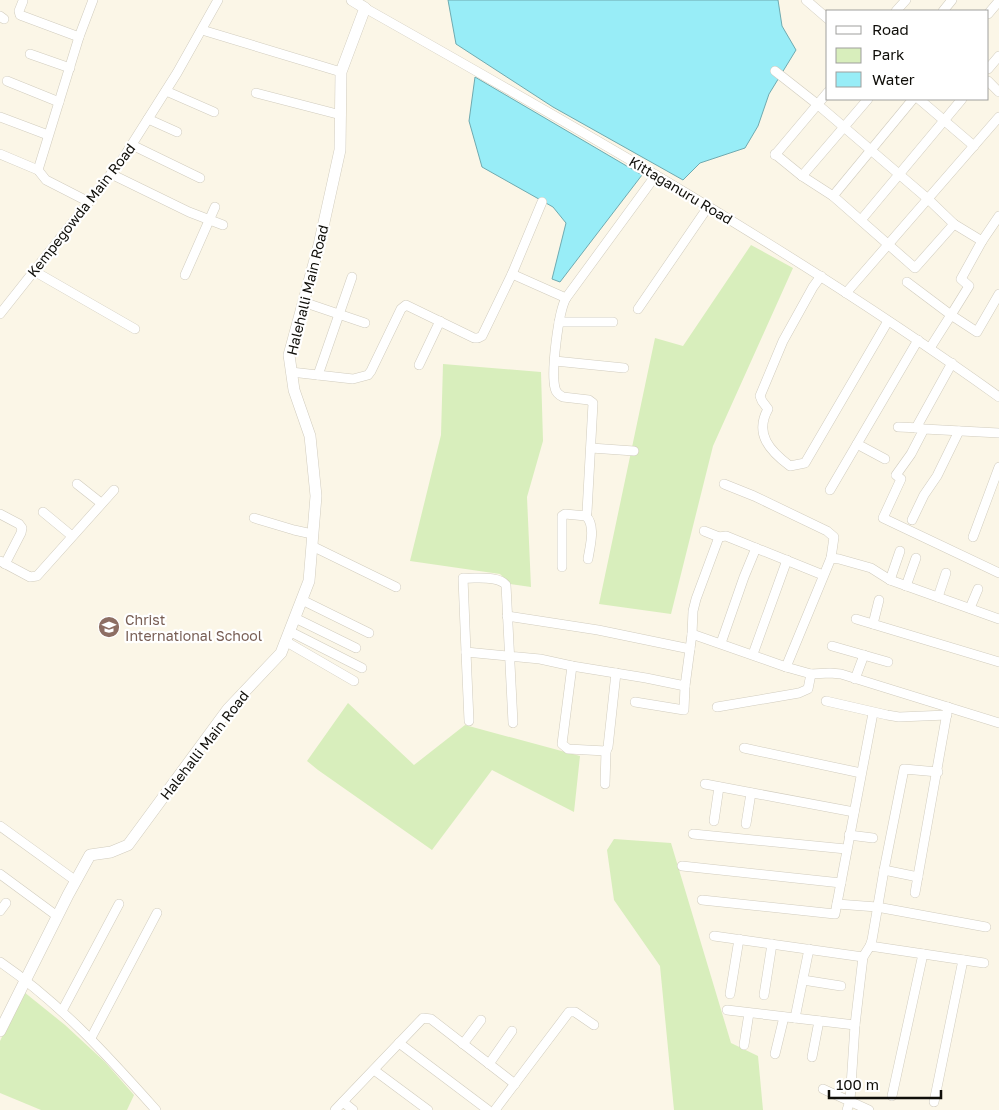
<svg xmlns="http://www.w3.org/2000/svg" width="999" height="1110" viewBox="0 0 999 1110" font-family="'Golos Text',sans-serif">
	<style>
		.green { fill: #d8eebc }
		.water { fill: #98edf7; stroke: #6faab0 }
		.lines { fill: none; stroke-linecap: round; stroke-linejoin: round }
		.minor-casing { stroke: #d1ccbe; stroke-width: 10 }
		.major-casing { stroke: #d1ccbe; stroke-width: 12 }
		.minor { stroke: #fff; stroke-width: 9 }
		.major { stroke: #fff; stroke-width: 11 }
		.labels { text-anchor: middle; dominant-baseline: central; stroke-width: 4.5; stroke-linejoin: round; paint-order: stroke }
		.street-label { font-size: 14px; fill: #0f0e09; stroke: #fff }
		.education-label { font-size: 14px; fill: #785e54; stroke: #fff; text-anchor: start }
	</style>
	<rect width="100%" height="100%" fill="#fbf6e7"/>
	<!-- green -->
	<g class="green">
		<polygon points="751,245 793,268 713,446 671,614 599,604 655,338 683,346"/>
		<polygon points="443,364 541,372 543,441 527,497 531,587 510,584 500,574 410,561 441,435"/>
		<polygon points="348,703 414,765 465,725 580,756 574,812 492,770 432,850 318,770 307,761"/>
		<polygon points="614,839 671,843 731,1043 758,1056 763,1110 674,1110 660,966 614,900 607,850"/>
		<polygon points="24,992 65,1025 105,1062 134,1095 127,1110 41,1110 0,1093 0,1041"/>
	</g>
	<!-- water -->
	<g class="water">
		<polygon points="448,0 778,0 782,26 796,50 769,94 758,126 745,148 700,163 683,180 553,107 456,44"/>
		<polygon points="475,77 642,175 560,282 552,279 566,223 553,207 482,167 469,121"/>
	</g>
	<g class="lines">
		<!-- minor casing -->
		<g class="minor-casing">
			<g id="minor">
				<polyline points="806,0 828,19"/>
				<polyline points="23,1 19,11 20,15 79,37"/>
				<path d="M 365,8 C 581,130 797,252 999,397"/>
				<polyline points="896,11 906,0"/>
				<polyline points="943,11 952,0"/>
				<polyline points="988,14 999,1"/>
				<polyline points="0,16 4,19"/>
				<polyline points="202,30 341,72"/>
				<polyline points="30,54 70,68"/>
				<polyline points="988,69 999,56"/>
				<polyline points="775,71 817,104 928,199 954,224 982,241 961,279 969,286 951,315 907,282"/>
				<polyline points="7,81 59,102"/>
				<polyline points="988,81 999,92"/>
				<polyline points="166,91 214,112"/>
				<polyline points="256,93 341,115"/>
				<polyline points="919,99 974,146"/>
				<polyline points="0,117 48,135"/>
				<polyline points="148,119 177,132"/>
				<polyline points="132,145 200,178"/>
				<polyline points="0,154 38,170"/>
				<polyline points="775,154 802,176 833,196 915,268 954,224"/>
				<polyline points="775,155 828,92"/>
				<polyline points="111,174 189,212 223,225"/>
				<polyline points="802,176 868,99"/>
				<polyline points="833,196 913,99"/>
				<polyline points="89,202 46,180 38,170 79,37 93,0"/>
				<polyline points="861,220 962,99"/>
				<polyline points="982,241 999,216"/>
				<polyline points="34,271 135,329"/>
				<polyline points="512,274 566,298 656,175"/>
				<polyline points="185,275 215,207"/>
				<path d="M 821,276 L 813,287 L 783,341 L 760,396 L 762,401 L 768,409 C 754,434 770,451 790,466 L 805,463 L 888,321"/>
				<polyline points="846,293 999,117"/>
				<polyline points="303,302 365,323"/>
				<polyline points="638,309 708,207"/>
				<polyline points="0,314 122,160 177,73 218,0"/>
				<polyline points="559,322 613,322"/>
				<polyline points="930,348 951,315 977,332 999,294"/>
				<polyline points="555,361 624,368"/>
				<polyline points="419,365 440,321"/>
				<polyline points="291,372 353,379 368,375 371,371 401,309 406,305 474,338 478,338 482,336 512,274 542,202"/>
				<polyline points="318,375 352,277"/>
				<polyline points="898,427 921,428"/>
				<polyline points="916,428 952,363"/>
				<polyline points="999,433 924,429 911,454 896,475 901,479 883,518 999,573"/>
				<polyline points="857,444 885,459"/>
				<polyline points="591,448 634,451"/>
				<polyline points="77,484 101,503"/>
				<polyline points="724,484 754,496 827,531 834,537 831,558"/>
				<polyline points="830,490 918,340"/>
				<polyline points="43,512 72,536"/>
				<polyline points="0,514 19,524 22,528 21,533 5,564"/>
				<path d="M 586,516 C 596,526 590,546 588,559"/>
				<polyline points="254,518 294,530 312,534"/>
				<polyline points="912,520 924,495 937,476 959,431"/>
				<polyline points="704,531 719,537"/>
				<polyline points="973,537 999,467"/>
				<polyline points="312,546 396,587"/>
				<polyline points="0,561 30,577 37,576 114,490"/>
				<path d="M 562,567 L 562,516 L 565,514 L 586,516 L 587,512 L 593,403 L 589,400 L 563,397 C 559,395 556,393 555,388 C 551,372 558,313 566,298"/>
				<polyline points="890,580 900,551"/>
				<polyline points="906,586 916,558"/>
				<polyline points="938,597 946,573"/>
				<polyline points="302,600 369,633"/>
				<polyline points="970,608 978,589"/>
				<polyline points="507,616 598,630 690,649"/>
				<polyline points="295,618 356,648"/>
				<polyline points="856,619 999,662"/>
				<polyline points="873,624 879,600"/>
				<polyline points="289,631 362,668"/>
				<polyline points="692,634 693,611 696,599 719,537 726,536 823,575"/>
				<polyline points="285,641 354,681"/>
				<polyline points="721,643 744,577 756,548"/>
				<polyline points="832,646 888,662"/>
				<polyline points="466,652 469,721"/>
				<polyline points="753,654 787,560"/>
				<polyline points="572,666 562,744 568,749 606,751 608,747 616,673"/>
				<polyline points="786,667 811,674 830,673 841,674 999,723"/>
				<polyline points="855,679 864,655"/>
				<polyline points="826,701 887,715 899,717 947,715"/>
				<polyline points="635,702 684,710 685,686"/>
				<polyline points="717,707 799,693 808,689 811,674"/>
				<path d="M 513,723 L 506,585 C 498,575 475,579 463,578 L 466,652 L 540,659 L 572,666 L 646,678 L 685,686 L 692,634 L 786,667 L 831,558 L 839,559 L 871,568 L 890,580 L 999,619"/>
				<polyline points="744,748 861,773"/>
				<polyline points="605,784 606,751"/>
				<polyline points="705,784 854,812"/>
				<polyline points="714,821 719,787"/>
				<polyline points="746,824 751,793"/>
				<polyline points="0,826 76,881"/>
				<polyline points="693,834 846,849"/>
				<polyline points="849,835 873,838"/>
				<polyline points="682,866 841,883"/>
				<polyline points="884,870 918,877"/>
				<polyline points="0,874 57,916"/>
				<polyline points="915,893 948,707"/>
				<polyline points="702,900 835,914 873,713"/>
				<polyline points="837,904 877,907 986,927"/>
				<polyline points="0,911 6,903"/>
				<polyline points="714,936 863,957"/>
				<polyline points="870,946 984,963"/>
				<path d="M 0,962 C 60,1003 108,1056 156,1110"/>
				<polyline points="803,980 841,986"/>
				<polyline points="730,994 739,939"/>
				<polyline points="764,995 772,944"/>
				<polyline points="727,1010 855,1025"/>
				<polyline points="62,1011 119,904"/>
				<polyline points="795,1018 809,949"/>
				<polyline points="91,1038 157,913"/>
				<polyline points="399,1043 488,1110"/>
				<polyline points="463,1044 481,1020"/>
				<polyline points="744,1045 749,1013"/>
				<polyline points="775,1054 784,1017"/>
				<polyline points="812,1057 819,1021"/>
				<polyline points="489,1064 512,1031"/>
				<polyline points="374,1070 428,1110"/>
				<polyline points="823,1089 869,1110"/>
				<polyline points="892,1096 923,954"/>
				<polyline points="343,1102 353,1110"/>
				<polyline points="934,1102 963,960"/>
				<polyline points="335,1110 423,1018 431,1019 515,1084"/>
				<polyline points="495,1110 569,1012 575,1012 594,1025"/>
				<polyline points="847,1110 850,1101 855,1025 863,957 870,946 872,940 884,870 904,769 938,772"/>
			</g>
		</g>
		<!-- major casing -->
		<g class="major-casing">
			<polyline id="major" points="0,1031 68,895 90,855 111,852 128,845 228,709 281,653 309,581 316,496 310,436 294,390 289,355 319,245 340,150 341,72 365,8 352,0"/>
		</g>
		<!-- minor -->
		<use href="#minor" class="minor"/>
		<!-- major -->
		<use href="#major" class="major"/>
	</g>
	<!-- icons -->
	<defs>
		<g id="school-disc" transform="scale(1.125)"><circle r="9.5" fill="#8d6e63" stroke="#fff"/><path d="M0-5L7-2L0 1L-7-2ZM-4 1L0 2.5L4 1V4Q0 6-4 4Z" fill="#fff"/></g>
	</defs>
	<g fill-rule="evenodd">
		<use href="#school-disc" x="109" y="627"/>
	</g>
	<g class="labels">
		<!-- street labels -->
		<g class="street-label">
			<text transform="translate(681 190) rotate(31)">Kittaganuru Road</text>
			<text transform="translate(81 210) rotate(-52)">Kempegowda Main Road</text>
			<text transform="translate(307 290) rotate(-76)">Halehalli Main Road</text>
			<text transform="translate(204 745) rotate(-52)">Halehalli Main Road</text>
		</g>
		<!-- education labels -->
		<g class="education-label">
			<text x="125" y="619">Christ<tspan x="125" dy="16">International School</tspan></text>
		</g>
	</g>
	<!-- legend -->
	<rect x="826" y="10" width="162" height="90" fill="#ffffff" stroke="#9f9f9d"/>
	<rect x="836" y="26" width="25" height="8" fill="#ffffff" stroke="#9f9f9d"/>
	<text x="872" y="35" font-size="15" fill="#0f0e09">Road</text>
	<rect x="836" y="48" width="25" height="15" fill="#d8eebc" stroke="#9f9f9d"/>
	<text x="872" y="60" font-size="15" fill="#0f0e09">Park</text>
	<rect x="836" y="72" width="25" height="15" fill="#98edf7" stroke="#9f9f9d"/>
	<text x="872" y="85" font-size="15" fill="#0f0e09">Water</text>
	<!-- scale -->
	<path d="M829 1090v8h112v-8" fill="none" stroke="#0f0e09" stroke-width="2.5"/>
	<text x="836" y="1090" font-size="15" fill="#0f0e09" stroke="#ffffff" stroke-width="4" paint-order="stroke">100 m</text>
</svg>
